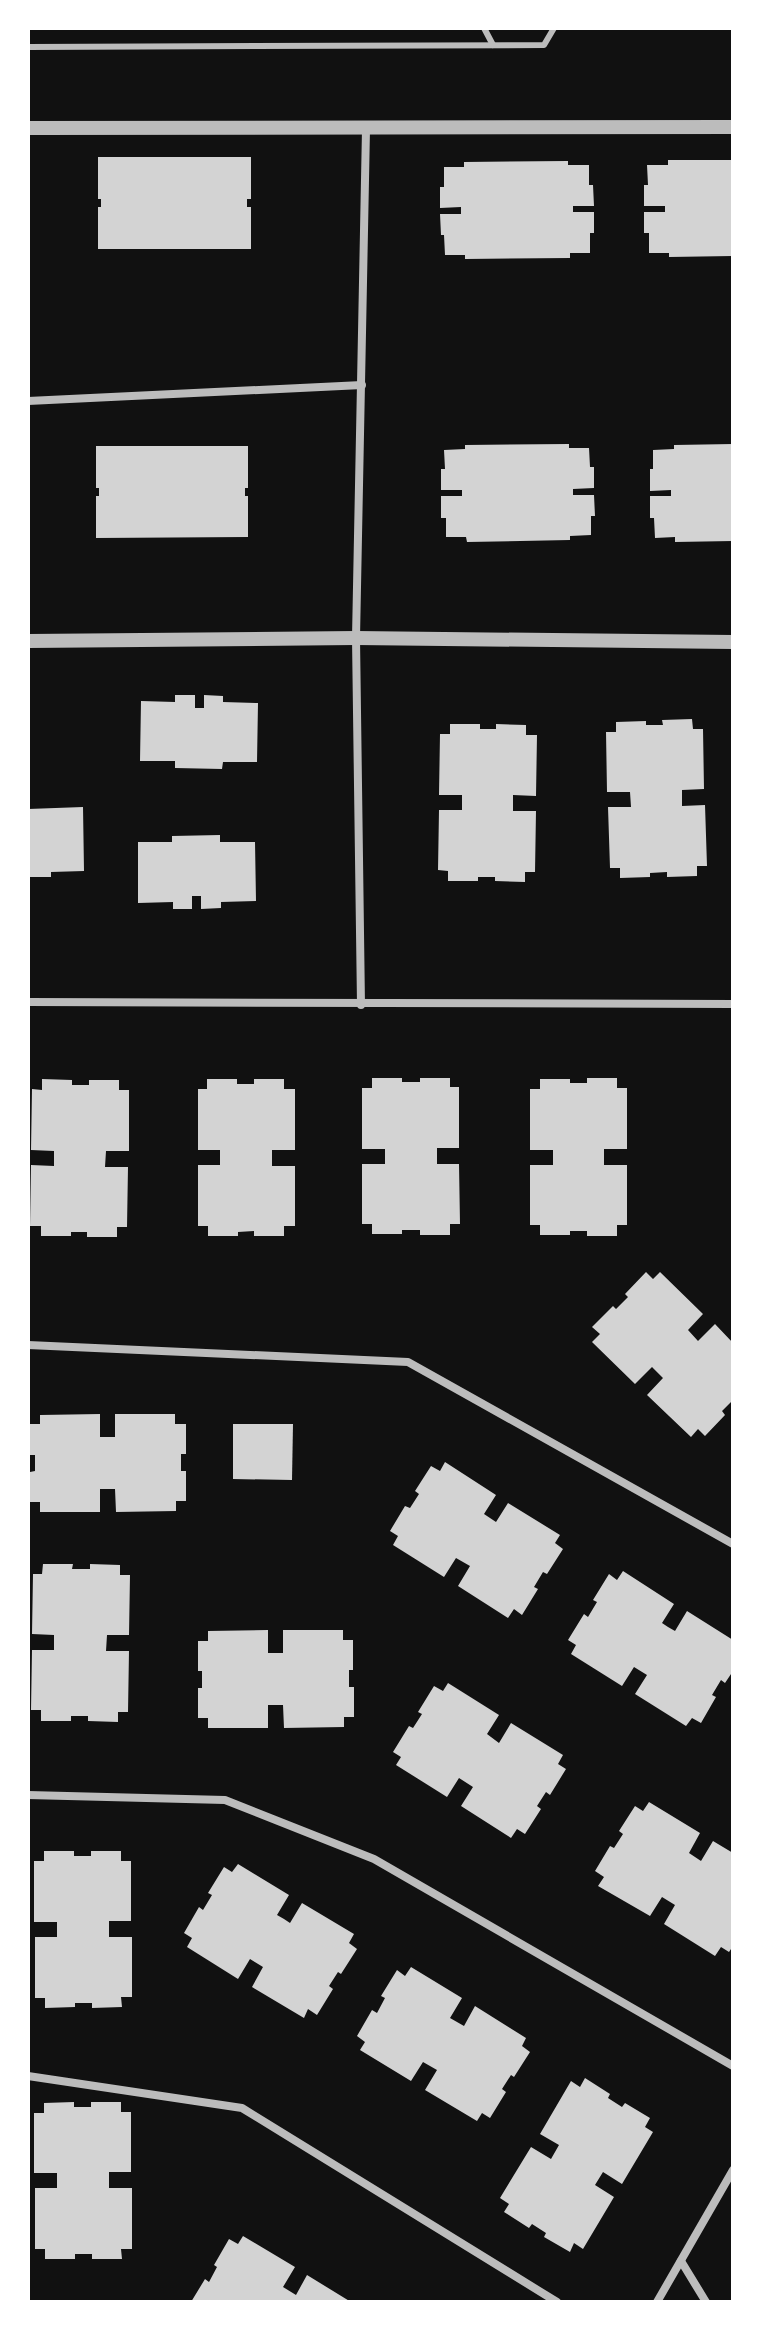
<svg xmlns="http://www.w3.org/2000/svg" width="761" height="2330" viewBox="0 0 761 2330" font-family="Georgia,serif">
	<style>
		.building { fill: #d3d3d3 }
		.lines { fill: none; stroke-linecap: round; stroke-linejoin: round }
		.service { stroke: #bcbcbc; stroke-width: 6 }
		.minor { stroke: #bcbcbc; stroke-width: 8 }
		.tertiary { stroke: #bcbcbc; stroke-width: 14 }
	</style>
	<rect width="100%" height="100%" fill="#111"/>
	<!-- building -->
	<g class="building">
		<polygon points="98,157 251,157 251,199 247,199 247,207 251,207 251,249 98,249 98,207 101,207 101,199 98,199"/>
		<polygon points="668,160 733,160 733,256 669,257 669,253 649,253 649,233 644,233 644,212 665,212 665,206 644,206 644,185 648,185 647,165 668,165"/>
		<polygon points="568,161 568,165 589,165 589,185 593,185 594,206 573,206 573,212 594,212 594,233 590,233 590,253 570,253 570,258 465,259 465,255 445,255 444,235 441,235 440,214 461,214 461,207 440,208 440,187 444,187 444,167 464,167 464,162"/>
		<polygon points="569,444 569,448 589,448 590,467 594,467 594,488 573,489 573,495 594,495 595,516 591,516 591,535 570,536 570,540 467,542 466,537 446,537 446,518 441,518 441,496 462,496 462,490 441,490 441,469 445,469 444,450 465,449 465,445"/>
		<polygon points="733,444 733,541 675,542 675,537 655,538 654,518 650,518 650,496 671,496 671,490 650,491 650,469 653,469 653,450 674,449 674,445"/>
		<polygon points="96,446 248,446 248,488 245,488 245,496 248,496 248,537 96,538 96,496 99,496 99,488 96,488"/>
		<polygon points="175,695 195,695 195,708 204,708 204,695 223,696 223,702 258,703 257,762 223,762 222,769 175,768 175,761 140,761 141,701 175,702"/>
		<polygon points="692,719 693,729 703,729 704,789 682,790 682,806 705,805 707,866 697,866 697,876 667,877 667,872 650,873 650,877 620,878 620,868 610,868 608,807 631,807 630,792 607,792 606,732 616,732 616,722 646,721 646,725 663,725 662,720"/>
		<polygon points="450,724 480,724 480,729 496,729 496,724 526,725 526,735 537,735 536,796 513,795 513,811 536,811 535,872 525,872 525,882 495,881 495,877 478,877 478,881 448,881 448,871 438,870 439,810 462,810 462,795 439,795 440,734 450,734"/>
		<polygon points="83,807 84,871 51,872 51,877 30,877 28,809"/>
		<polygon points="220,835 220,842 255,842 256,901 221,902 221,908 201,909 201,896 192,896 192,909 173,909 173,902 138,903 138,842 172,842 172,836"/>
		<polygon points="372,1078 402,1078 402,1082 420,1082 420,1078 450,1078 450,1087 459,1087 459,1148 437,1148 437,1164 459,1164 460,1224 450,1224 450,1235 420,1235 420,1230 402,1230 402,1234 372,1234 372,1224 362,1224 362,1164 385,1164 385,1149 362,1149 362,1088 372,1088"/>
		<polygon points="587,1078 617,1078 617,1088 627,1088 627,1149 604,1149 604,1165 627,1165 627,1225 617,1225 617,1236 587,1236 587,1231 570,1231 570,1235 540,1235 540,1225 530,1225 530,1165 553,1165 553,1150 530,1150 530,1089 540,1089 540,1079 570,1079 570,1083 587,1083"/>
		<polygon points="42,1079 72,1080 72,1085 89,1085 89,1080 119,1080 119,1090 129,1090 129,1151 106,1151 105,1167 128,1167 127,1227 117,1227 117,1237 87,1237 87,1232 71,1232 71,1236 41,1236 41,1226 30,1226 31,1165 54,1166 54,1151 31,1150 32,1089 42,1090"/>
		<polygon points="207,1079 237,1079 237,1084 254,1084 254,1079 284,1079 284,1089 295,1089 295,1150 272,1150 272,1166 295,1166 295,1226 284,1226 284,1236 254,1236 254,1231 238,1232 238,1236 208,1236 208,1226 198,1226 198,1165 220,1165 220,1150 198,1150 198,1089 207,1089"/>
		<polygon points="646,1272 653,1279 660,1272 703,1314 688,1330 698,1341 715,1324 733,1343 733,1400 722,1411 725,1415 705,1436 698,1429 691,1437 647,1395 663,1378 652,1367 635,1384 592,1342 600,1334 592,1327 613,1306 616,1309 628,1297 625,1294"/>
		<polygon points="100,1414 100,1437 115,1437 115,1414 175,1414 175,1424 186,1424 186,1454 181,1454 181,1471 186,1471 186,1501 176,1501 176,1511 116,1512 115,1489 100,1489 100,1512 40,1512 40,1502 30,1502 30,1472 35,1471 35,1455 30,1455 30,1424 40,1424 40,1415"/>
		<polygon points="233,1424 293,1424 292,1480 233,1479"/>
		<polygon points="445,1462 496,1495 484,1514 496,1522 508,1503 560,1535 555,1543 563,1549 547,1574 543,1572 534,1587 538,1589 522,1615 514,1609 508,1618 458,1586 470,1566 456,1558 444,1577 393,1545 398,1536 390,1531 405,1506 410,1508 419,1494 415,1491 431,1466 440,1471"/>
		<polygon points="43,1564 73,1564 72,1569 90,1569 90,1564 120,1565 120,1575 130,1575 129,1635 107,1635 106,1651 129,1651 128,1712 118,1712 118,1722 88,1721 88,1716 71,1716 71,1721 41,1721 41,1710 31,1710 32,1650 54,1650 54,1635 32,1634 33,1574 42,1574"/>
		<polygon points="623,1571 674,1604 662,1623 668,1627 675,1631 687,1611 733,1640 733,1671 725,1683 721,1680 712,1695 716,1697 701,1723 692,1718 686,1726 635,1694 647,1675 634,1667 622,1686 571,1654 576,1645 568,1640 584,1614 588,1617 597,1602 593,1600 609,1574 617,1580"/>
		<polygon points="268,1630 268,1653 283,1653 283,1630 343,1630 343,1640 353,1640 353,1670 349,1670 349,1687 354,1687 354,1717 344,1717 344,1727 284,1728 283,1705 268,1705 268,1728 208,1728 208,1718 198,1718 198,1688 202,1688 202,1671 198,1671 198,1641 208,1641 208,1631"/>
		<polygon points="448,1683 499,1715 487,1734 499,1743 511,1723 563,1755 558,1764 566,1769 550,1795 546,1792 537,1806 541,1809 525,1834 517,1829 511,1838 461,1806 473,1787 459,1778 447,1797 396,1765 401,1757 393,1752 409,1726 413,1728 422,1714 418,1712 434,1686 443,1691"/>
		<polygon points="649,1802 700,1833 689,1853 701,1861 713,1841 733,1853 733,1946 729,1952 721,1947 715,1956 664,1924 675,1905 662,1897 650,1916 598,1886 604,1877 595,1871 610,1846 614,1848 623,1834 619,1831 635,1806 643,1811"/>
		<polygon points="44,1851 74,1851 74,1856 91,1856 91,1851 121,1851 121,1861 131,1861 131,1921 109,1921 109,1937 132,1937 132,1997 121,1997 122,2007 92,2008 92,2003 75,2003 75,2007 45,2008 45,1998 35,1998 35,1937 57,1937 57,1922 34,1922 34,1861 44,1861"/>
		<polygon points="238,1864 289,1895 277,1915 284,1919 290,1923 302,1903 354,1934 349,1943 357,1949 341,1974 338,1972 329,1986 333,1989 317,2015 308,2009 304,2018 252,1987 263,1967 250,1959 238,1979 187,1947 192,1938 184,1933 199,1907 203,1910 212,1895 208,1893 224,1867 232,1872"/>
		<polygon points="411,1967 462,1998 450,2018 464,2026 475,2006 526,2038 522,2046 530,2052 514,2077 511,2075 502,2089 506,2092 490,2118 482,2113 477,2121 425,2090 437,2070 423,2062 411,2081 360,2050 365,2042 357,2036 372,2010 377,2013 385,1998 381,1996 397,1970 405,1976"/>
		<polygon points="585,2078 610,2094 608,2098 622,2107 625,2103 650,2118 645,2127 653,2132 622,2184 603,2172 595,2185 614,2197 583,2249 574,2243 570,2252 544,2237 546,2233 532,2224 529,2228 504,2212 509,2204 500,2198 531,2147 551,2159 559,2145 540,2134 571,2081 580,2087"/>
		<polygon points="74,2102 74,2107 91,2107 91,2102 121,2102 121,2112 131,2112 131,2172 109,2172 109,2188 132,2188 132,2249 121,2249 122,2259 92,2259 92,2254 75,2254 75,2259 45,2259 45,2249 35,2249 35,2188 57,2188 57,2173 34,2173 34,2113 44,2113 44,2103"/>
		<polygon points="243,2236 295,2267 283,2287 296,2295 307,2275 351,2302 191,2302 205,2279 209,2282 217,2267 214,2265 229,2239 238,2244"/>
	</g>
	<g class="lines">
		<!-- service -->
		<g class="service">
			<polyline points="484,28 493,45"/>
			<polyline points="28,47 544,45 554,28"/>
		</g>
		<!-- minor -->
		<g class="minor">
			<polyline points="28,401 362,385"/>
			<polyline points="28,1002 733,1004"/>
			<polyline points="361,1005 356,638 366,129"/>
			<polyline points="28,1345 408,1362 733,1544"/>
			<polyline points="28,1795 225,1800 374,1859 733,2066"/>
			<polyline points="28,2076 242,2108 557,2302"/>
			<polyline points="681,2261 706,2302"/>
			<polyline points="657,2302 733,2170"/>
		</g>
		<!-- tertiary -->
		<g class="tertiary">
			<polyline points="28,128 733,127"/>
			<polyline points="28,641 356,638 733,642"/>
		</g>
	</g>
	<!-- border -->
	<rect width="761" height="2330" fill="none" stroke="#ffffff" stroke-width="60"/>
</svg>
